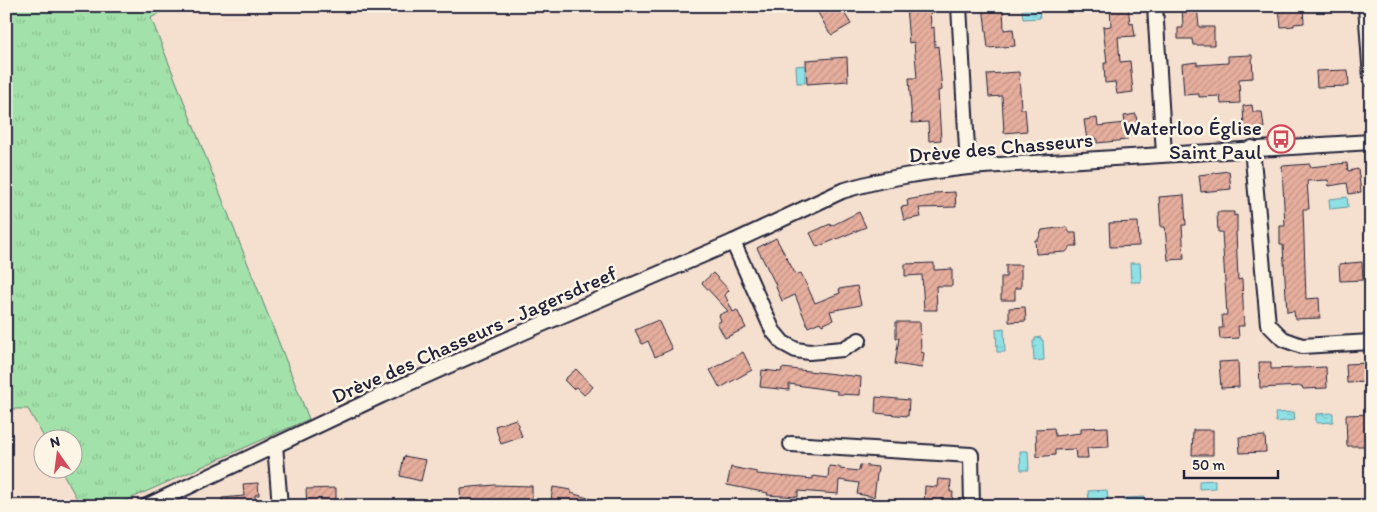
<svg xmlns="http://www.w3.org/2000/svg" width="1377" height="512" viewBox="0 0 1377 512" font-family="Itim,sans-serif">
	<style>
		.grass { fill: url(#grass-tufts); stroke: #628272 }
		.water { fill: url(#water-ripples); stroke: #6395a1 }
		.building { fill: url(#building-hatch); stroke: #22223b }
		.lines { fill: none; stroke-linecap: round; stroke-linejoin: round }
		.minor-casing { stroke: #22223b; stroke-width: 18 }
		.minor { stroke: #fcf5e5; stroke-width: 14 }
		.labels { text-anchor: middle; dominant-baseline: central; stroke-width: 5; stroke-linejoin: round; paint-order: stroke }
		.poi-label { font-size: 21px; fill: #22223b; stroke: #fcf5e5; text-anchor: end }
		.street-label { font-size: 21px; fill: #22223b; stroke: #fcf5e5 }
	</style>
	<defs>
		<pattern id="grass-tufts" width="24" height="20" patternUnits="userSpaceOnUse" patternTransform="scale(1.25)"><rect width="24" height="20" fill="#a2e1a9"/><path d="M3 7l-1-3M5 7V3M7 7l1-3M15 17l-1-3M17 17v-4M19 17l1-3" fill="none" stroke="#8bc192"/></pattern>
		<pattern id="water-ripples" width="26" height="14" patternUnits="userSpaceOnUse" patternTransform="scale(1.25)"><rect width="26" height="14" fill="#8fe1e5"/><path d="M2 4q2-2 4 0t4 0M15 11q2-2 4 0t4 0" fill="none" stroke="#7bc1c5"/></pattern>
		<pattern id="building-hatch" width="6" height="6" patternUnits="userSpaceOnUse" patternTransform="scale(1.25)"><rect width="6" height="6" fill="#e6ae9d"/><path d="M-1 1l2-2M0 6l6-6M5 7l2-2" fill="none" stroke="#c59588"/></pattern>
	</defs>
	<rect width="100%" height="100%" fill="#f5e0cf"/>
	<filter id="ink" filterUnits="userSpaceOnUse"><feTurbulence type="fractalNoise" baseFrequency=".02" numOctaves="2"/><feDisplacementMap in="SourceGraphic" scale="10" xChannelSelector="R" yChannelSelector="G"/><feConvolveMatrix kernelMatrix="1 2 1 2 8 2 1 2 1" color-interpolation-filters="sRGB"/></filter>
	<g filter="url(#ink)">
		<!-- grass -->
		<polygon class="grass" points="6,6 171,6 151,18 309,419 114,506 81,506 61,470 72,470 72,440 45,439 28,409 6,409"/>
		<!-- water -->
		<g class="water">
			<polygon points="1039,9 1040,18 1023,19 1022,10"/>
			<polygon points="805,65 805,83 797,83 796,66"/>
			<polygon points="1347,197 1348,207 1330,209 1329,199"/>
			<polygon points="1130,263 1140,263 1141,282 1131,282"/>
			<polygon points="1004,328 1005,352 997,352 996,329"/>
			<polygon points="1041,337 1041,340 1043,340 1044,360 1034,361 1033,341 1035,341 1035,338"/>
			<polygon points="1294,412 1295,420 1276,422 1275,413"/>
			<polygon points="1333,413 1333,422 1316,423 1316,414"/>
			<polygon points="1020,451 1028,451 1029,470 1021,470"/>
			<polygon points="1215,480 1215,488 1199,489 1199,481"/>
			<polygon points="1107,490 1108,499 1089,500 1088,491"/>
			<polygon points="1145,497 1145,505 1124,506 1123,504 1124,499 1126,498"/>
		</g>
		<!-- building -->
		<g class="building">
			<polygon points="826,6 840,6 851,24 832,35 829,32 817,11"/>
			<polygon points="906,6 930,6 931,28 934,27 935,47 938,46 942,90 938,91 941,140 929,141 928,122 912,123 909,78 917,78 914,42 909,43"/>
			<polygon points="983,6 1003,6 1004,30 1013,29 1015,46 988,48"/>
			<polygon points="1110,6 1128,6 1130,24 1133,23 1135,36 1118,37 1120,62 1130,61 1133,92 1117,94 1115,82 1105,83 1104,63 1107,63 1103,27 1111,26"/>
			<polygon points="1182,6 1197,6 1199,27 1214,27 1214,45 1193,45 1192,39 1178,39 1178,28 1183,28"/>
			<polygon points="1303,6 1304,23 1294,24 1294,26 1281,27 1279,8"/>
			<polygon points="1252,55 1253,78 1239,79 1240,103 1221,104 1220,96 1199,97 1199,94 1184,95 1182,64 1197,62 1197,65 1228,63 1228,56"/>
			<polygon points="847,57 848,81 807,84 806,60"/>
			<polygon points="1348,70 1349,86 1317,87 1316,71"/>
			<polygon points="1019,72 1021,109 1025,109 1027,131 1004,133 1002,96 989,97 987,74"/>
			<polygon points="1252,105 1253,112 1262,112 1264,128 1244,129 1243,106"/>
			<polygon points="1136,114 1138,134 1127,136 1127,140 1097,143 1097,138 1087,140 1084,120 1097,118 1098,126 1125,123 1124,116"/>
			<polygon points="1347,163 1348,171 1358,169 1361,192 1349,194 1347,183 1329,186 1328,180 1307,181 1309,209 1303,209 1306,299 1319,298 1320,318 1295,319 1294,311 1287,312 1283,245 1280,245 1280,226 1285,226 1282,166 1310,164 1310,167"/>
			<polygon points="1229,171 1231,189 1201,192 1199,175"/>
			<polygon points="955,192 956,207 919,208 921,217 904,220 901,207 908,206 907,200 934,195 934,193"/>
			<polygon points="1184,195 1186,225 1182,225 1184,259 1168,260 1165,227 1161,227 1159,197"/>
			<polygon points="859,212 866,227 817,247 810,233 830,224 831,226"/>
			<polygon points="1217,212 1234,212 1234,216 1237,215 1237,232 1236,232 1238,280 1242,279 1244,326 1238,326 1239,338 1220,339 1219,328 1223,328 1222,315 1227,315 1222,232 1218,232"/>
			<polygon points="1138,222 1139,246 1110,247 1109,223"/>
			<polygon points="1066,227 1070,233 1076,233 1077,246 1071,246 1066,252 1036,254 1035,240 1038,240 1042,230"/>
			<polygon points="776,238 796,275 801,273 815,303 840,293 839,289 857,286 861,305 830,311 833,320 822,325 820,322 808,327 795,295 782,301 775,285 776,285 757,248"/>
			<polygon points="1362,262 1363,280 1340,281 1339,264"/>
			<polygon points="934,263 934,270 952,269 952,286 936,286 937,310 924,310 922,275 905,276 905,264"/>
			<polygon points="1006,265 1021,265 1021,288 1015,288 1015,300 1001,300 1001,277 1006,277"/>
			<polygon points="713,273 729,290 725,295 733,312 737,310 746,328 725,338 717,323 721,321 719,315 728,311 702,283"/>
			<polygon points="1025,307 1026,321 1009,322 1009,308"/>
			<polygon points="658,320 672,349 655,357 648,341 642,344 635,330"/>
			<polygon points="896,322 920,322 921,352 924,353 922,368 895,364 899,338 896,338"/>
			<polygon points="743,352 752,370 720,388 710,370"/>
			<polygon points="1238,361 1239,387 1221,388 1219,362"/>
			<polygon points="1259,362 1271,362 1271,369 1326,367 1327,388 1303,389 1302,386 1260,388"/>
			<polygon points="1366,363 1366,382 1347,383 1346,364"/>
			<polygon points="782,368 861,377 860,395 837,394 837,391 789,384 789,390 760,387 762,370 781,372"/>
			<polygon points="576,369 593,387 584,395 576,387 573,389 564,380"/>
			<polygon points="876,397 909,400 908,416 875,413"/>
			<polygon points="1371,414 1371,429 1366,429 1367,446 1347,446 1346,415"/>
			<polygon points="516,419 522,437 501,444 495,426"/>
			<polygon points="1108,427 1109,447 1087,448 1088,458 1076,458 1075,449 1055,450 1055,455 1037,457 1036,429 1054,428 1055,436 1081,433 1081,428"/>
			<polygon points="1193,430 1213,430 1213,455 1192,455"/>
			<polygon points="1265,436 1266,452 1240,453 1239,437"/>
			<polygon points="404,456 426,460 421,481 400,476"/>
			<polygon points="860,465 878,467 874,497 857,494 859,483 839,480 838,494 798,491 798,497 767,495 768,493 727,485 731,467 757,472 757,474 813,479 813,476 828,478 829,466 840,467 840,469 859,471"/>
			<polygon points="938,479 951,480 950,492 953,492 952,506 924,505 925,486 937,487"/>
			<polygon points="258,483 259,495 255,495 256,506 222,506 222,498 244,496 243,484"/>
			<polygon points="495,485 532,486 532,506 495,506 495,502 461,504 460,488"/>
			<polygon points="553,487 571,490 571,493 605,503 605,506 550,506"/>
			<polygon points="336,488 336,501 321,501 321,506 307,506 306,489"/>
		</g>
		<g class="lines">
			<!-- minor casing -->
			<g class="minor-casing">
				<g id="minor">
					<polyline points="959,6 968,167"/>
					<polyline points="1155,6 1164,154"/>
					<polyline points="1366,6 1371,79"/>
					<polyline points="1252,148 1268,324 1283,339 1302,346 1371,342"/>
					<polyline points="733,242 773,331 783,343 796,350 809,352 843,349 859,340"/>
					<polyline points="791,444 971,455 972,506"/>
					<polyline points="275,445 280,506"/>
					<path d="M 147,506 L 382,395 L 542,324 L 733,242 L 842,191 C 883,178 925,172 968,167 L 1371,142"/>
				</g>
			</g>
			<!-- minor -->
			<use href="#minor" class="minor"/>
		</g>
	</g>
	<!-- icons -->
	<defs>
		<g id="bus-ring" transform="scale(1.4375)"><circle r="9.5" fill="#fcf5e5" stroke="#d1495b" stroke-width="1.5"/><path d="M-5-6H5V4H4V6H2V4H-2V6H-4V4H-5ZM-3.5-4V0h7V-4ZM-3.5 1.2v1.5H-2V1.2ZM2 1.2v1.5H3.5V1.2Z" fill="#d1495b"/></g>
	</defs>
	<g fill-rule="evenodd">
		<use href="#bus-ring" x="1281" y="139"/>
	</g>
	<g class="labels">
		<!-- poi labels -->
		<g class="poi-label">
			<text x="1262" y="127">Waterloo Église<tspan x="1262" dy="24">Saint Paul</tspan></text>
		</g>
		<!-- street labels -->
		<g class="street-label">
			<text transform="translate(1001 147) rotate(-5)">Drève des Chasseurs</text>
			<text transform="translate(474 334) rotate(-24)">Drève des Chasseurs - Jagersdreef</text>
		</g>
	</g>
	<!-- margin -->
	<rect width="1377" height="512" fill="none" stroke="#fcf5e5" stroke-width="25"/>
	<rect x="12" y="12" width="1352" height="487" fill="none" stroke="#22223b" stroke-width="2" filter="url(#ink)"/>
	<!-- north arrow -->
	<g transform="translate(58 454) rotate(346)"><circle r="24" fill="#fcf5e5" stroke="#a5a1a1"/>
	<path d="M0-4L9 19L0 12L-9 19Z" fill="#d1495b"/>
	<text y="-8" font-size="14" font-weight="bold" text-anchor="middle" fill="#22223b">N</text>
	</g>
	<!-- scale -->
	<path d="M1184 470v8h94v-8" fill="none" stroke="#22223b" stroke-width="2.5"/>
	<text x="1192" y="470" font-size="15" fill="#22223b" stroke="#fcf5e5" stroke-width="4" paint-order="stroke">50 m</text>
</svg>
